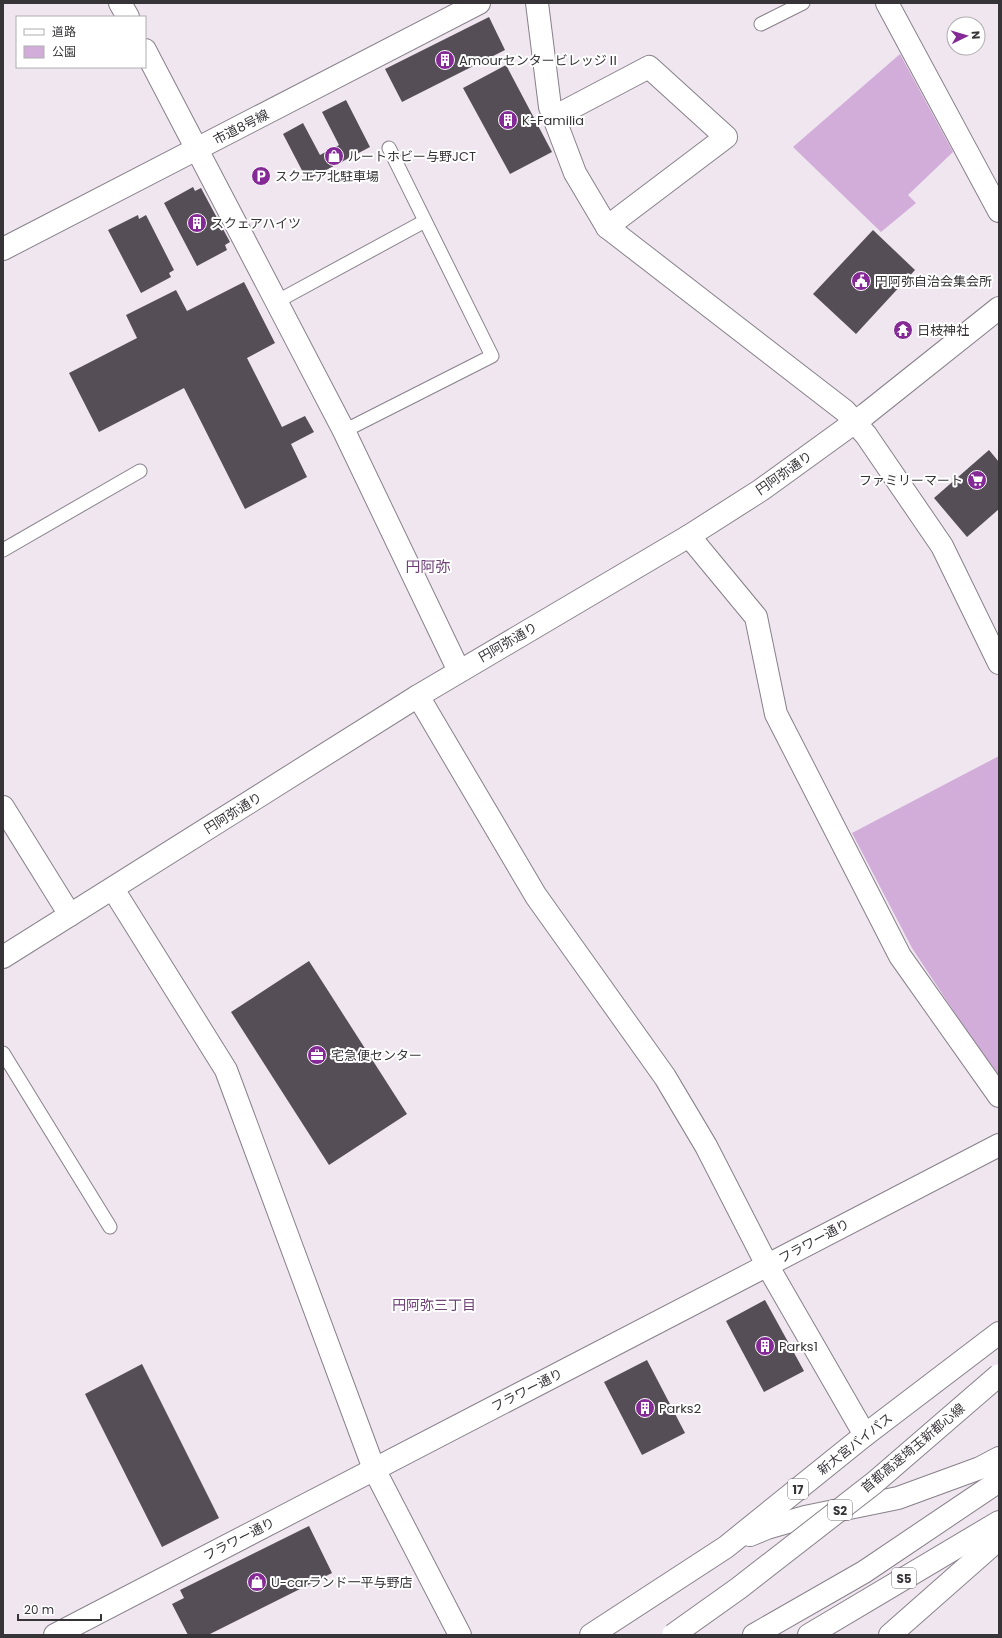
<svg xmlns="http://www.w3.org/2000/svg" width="1002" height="1638" viewBox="0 0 1002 1638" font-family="Poppins,'Noto Sans JP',sans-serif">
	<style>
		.green { fill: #d2adda }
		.building { fill: #554e57 }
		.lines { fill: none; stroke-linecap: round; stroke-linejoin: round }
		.lane-casing { stroke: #88808a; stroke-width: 15 }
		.street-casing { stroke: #88808a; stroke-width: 24 }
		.secondary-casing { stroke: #88808a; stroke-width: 24 }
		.highway-casing { stroke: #88808a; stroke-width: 24 }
		.lane { stroke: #fff; stroke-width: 13 }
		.street { stroke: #fff; stroke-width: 22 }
		.secondary { stroke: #fff; stroke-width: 22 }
		.highway { stroke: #fff; stroke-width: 22 }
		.highway-bridge-casing { stroke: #88808a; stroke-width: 24; stroke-linecap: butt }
		.highway-bridge { stroke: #fff; stroke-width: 22 }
		.labels { text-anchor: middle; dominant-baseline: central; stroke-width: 4; stroke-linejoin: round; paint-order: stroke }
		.shield { fill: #fff; stroke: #737174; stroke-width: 1 }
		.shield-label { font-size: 12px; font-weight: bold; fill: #373438 }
		.poi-label { font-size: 13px; fill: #373438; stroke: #fff; text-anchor: start }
		.street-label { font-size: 13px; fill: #373438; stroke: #fff }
		.neighbourhood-label { font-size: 14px; fill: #6e4177; stroke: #fff }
		.quarter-label { font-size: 15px; fill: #6e4177; stroke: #fff }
	</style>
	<rect width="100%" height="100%" fill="#efe6f0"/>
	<!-- green -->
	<g class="green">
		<polygon points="900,54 953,152 908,195 916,203 881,232 793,147"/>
		<polygon points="999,756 999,1080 912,948 852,833"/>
	</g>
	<!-- building -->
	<g class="building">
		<polygon points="489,17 505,50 402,102 385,69"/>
		<polygon points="506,65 552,152 510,174 463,88"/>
		<polygon points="346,100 370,147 307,180 283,134 303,123 320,155 339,145 322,112"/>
		<polygon points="193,187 195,191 201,188 230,242 225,245 227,250 197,266 164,203"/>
		<polygon points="138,215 139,219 146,215 174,270 169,273 171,277 141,293 108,230"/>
		<polygon points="873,230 915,270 856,334 813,294"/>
		<polygon points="244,282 275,343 247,358 282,427 305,416 314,432 291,444 307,477 245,509 184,388 99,432 69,373 137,338 126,315 176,290 187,311"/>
		<polygon points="989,450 999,462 999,509 967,537 934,498"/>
		<polygon points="309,961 407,1114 329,1165 231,1012"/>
		<polygon points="765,1300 804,1371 764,1392 726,1321"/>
		<polygon points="647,1360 685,1433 642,1455 604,1382"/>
		<polygon points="142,1364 219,1518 162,1547 85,1394"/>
		<polygon points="309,1526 332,1573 208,1635 188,1635 172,1604 184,1598 180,1590"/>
	</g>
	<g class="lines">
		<!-- lane casing -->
		<g class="lane-casing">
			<g id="lane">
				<polyline points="761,24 803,3"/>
				<polyline points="276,302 425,221"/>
				<polyline points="344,431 492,356 389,148"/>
				<polyline points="3,550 140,471"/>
				<polyline points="3,1053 110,1227"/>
			</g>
		</g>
		<!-- street casing -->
		<g class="street-casing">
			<g id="street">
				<polyline points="120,3 128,17"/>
				<polyline points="537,3 550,107 575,173 607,227 845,411 866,435 942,546 999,663"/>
				<polyline points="887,3 999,211"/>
				<polyline points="145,50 344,431 459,671"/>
				<polyline points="554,117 649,67 726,137 607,227"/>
				<polyline points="3,249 479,3"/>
				<polyline points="689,536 756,617 776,714 900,956 999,1096"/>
				<polyline points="418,696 536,896 665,1077 706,1146 767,1265 865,1435"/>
				<polyline points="3,807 70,915"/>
				<polyline points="113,889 226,1070 374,1469 460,1635"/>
				<polyline points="55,1635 999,1145"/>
			</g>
		</g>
		<!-- secondary casing -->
		<g class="secondary-casing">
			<polyline id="secondary" points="3,957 418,696 689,536 761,490 866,414 999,308"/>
		</g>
		<!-- highway casing -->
		<g class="highway-casing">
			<g id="highway">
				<polyline points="750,1535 767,1528 805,1517 898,1498 980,1468 999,1458"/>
				<polyline points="591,1635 726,1547 865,1435 999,1333"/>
				<polyline points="754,1635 864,1572 999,1481"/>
				<polyline points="809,1635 999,1522"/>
				<polyline points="890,1635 999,1539"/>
			</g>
		</g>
		<!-- lane -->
		<use href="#lane" class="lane"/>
		<!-- street -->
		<use href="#street" class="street"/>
		<!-- secondary -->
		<use href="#secondary" class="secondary"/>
		<!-- highway -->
		<use href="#highway" class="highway"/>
		<!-- highway-bridge casing -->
		<g class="highway-bridge-casing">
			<polyline id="highway-bridge" points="673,1635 739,1588 874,1483 999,1375"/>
		</g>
		<!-- highway-bridge -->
		<use href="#highway-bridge" class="highway-bridge"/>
	</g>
	<!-- icons -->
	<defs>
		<g id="building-disc" transform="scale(1)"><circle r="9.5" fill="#842995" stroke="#fff"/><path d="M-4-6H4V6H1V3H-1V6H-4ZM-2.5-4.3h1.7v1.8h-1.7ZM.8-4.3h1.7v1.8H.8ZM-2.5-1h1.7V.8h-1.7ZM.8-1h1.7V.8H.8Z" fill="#fff"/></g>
		<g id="shop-disc" transform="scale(1)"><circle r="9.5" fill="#842995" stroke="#fff"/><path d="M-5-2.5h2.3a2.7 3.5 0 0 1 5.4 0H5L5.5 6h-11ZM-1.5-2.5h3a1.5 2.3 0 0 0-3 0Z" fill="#fff"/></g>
		<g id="parking-disc" transform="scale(1)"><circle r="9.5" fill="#842995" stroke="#fff"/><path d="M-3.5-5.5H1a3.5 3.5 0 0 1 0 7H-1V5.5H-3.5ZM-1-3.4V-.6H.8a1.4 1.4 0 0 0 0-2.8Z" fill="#fff"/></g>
		<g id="civic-disc" transform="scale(1)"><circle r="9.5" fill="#842995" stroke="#fff"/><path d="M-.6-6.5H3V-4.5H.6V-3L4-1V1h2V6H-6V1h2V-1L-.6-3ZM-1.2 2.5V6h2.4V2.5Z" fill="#fff"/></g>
		<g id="temple-disc" transform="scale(1)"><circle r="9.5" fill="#842995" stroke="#fff"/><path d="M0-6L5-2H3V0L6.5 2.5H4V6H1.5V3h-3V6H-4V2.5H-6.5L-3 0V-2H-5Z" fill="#fff"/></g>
		<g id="supermarket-disc" transform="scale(1)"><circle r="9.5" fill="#842995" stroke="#fff"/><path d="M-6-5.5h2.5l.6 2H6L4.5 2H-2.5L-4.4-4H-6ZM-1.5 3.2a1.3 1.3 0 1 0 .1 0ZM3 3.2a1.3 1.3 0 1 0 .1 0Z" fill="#fff"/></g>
		<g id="office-disc" transform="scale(1)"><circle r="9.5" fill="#842995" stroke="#fff"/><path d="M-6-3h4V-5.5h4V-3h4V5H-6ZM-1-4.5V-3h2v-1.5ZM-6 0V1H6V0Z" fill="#fff"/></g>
	</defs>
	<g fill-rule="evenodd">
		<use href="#building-disc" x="445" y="60"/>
		<use href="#building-disc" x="508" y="120"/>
		<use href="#shop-disc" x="334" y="156"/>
		<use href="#parking-disc" x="261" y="176"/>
		<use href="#building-disc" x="197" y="223"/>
		<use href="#civic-disc" x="861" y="281"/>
		<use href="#temple-disc" x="903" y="330"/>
		<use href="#supermarket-disc" x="977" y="480"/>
		<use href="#office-disc" x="317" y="1055"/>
		<use href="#building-disc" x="765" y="1346"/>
		<use href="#building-disc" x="645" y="1408"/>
		<use href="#shop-disc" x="257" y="1582"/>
	</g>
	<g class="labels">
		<!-- shield labels -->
		<g class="shield">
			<rect x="788" y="1479" width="20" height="20" rx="3"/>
			<rect x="828" y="1500" width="24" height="20" rx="3"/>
			<rect x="892" y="1568" width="24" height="20" rx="3"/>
		</g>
		<g class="shield-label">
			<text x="798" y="1489">17</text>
			<text x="840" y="1510">S2</text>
			<text x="904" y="1578">S5</text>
		</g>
		<!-- poi labels -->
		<g class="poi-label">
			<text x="459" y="60">AmourセンタービレッジⅡ</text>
			<text x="522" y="120">K-Familia</text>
			<text x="348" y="156">ルートホビー与野JCT</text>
			<text x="275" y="176">スクエア北駐車場</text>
			<text x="211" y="223">スクェアハイツ</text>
			<text x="875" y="281">円阿弥自治会集会所</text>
			<text x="917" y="330">日枝神社</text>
			<text x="963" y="480" text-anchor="end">ファミリーマート</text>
			<text x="331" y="1055">宅急便センター</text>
			<text x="779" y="1346">Parks1</text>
			<text x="659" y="1408">Parks2</text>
			<text x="271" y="1582">U-carランド一平与野店</text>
		</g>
		<!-- street labels -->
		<g class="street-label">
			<text transform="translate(241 127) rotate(-27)">市道8号線</text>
			<text transform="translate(784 473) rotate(-35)">円阿弥通り</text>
			<text transform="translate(508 642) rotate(-30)">円阿弥通り</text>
			<text transform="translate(233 813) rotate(-32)">円阿弥通り</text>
			<text transform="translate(814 1241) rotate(-28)">フラワー通り</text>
			<text transform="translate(527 1390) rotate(-27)">フラワー通り</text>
			<text transform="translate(855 1444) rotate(-38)">新大宮バイパス</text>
			<text transform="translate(913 1448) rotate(-40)">首都高速埼玉新都心線</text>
			<text transform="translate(239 1539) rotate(-27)">フラワー通り</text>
		</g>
		<!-- neighbourhood labels -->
		<g class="neighbourhood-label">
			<text x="434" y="1305">円阿弥三丁目</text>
		</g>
		<!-- quarter labels -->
		<g class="quarter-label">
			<text x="428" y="566">円阿弥</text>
		</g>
	</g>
	<!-- border -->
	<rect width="1002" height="1638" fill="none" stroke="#373438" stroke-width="8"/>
	<!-- legend -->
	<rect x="16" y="16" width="130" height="52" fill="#ffffff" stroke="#afaeaf"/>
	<rect x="24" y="29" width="20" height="6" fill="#ffffff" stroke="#afaeaf"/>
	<text x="52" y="36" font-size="12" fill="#373438">道路</text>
	<rect x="24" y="46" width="20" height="12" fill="#d2adda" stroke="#afaeaf"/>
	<text x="52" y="56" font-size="12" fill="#373438">公園</text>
	<!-- north arrow -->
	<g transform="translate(966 36) rotate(85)"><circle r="19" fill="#ffffff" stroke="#afaeaf"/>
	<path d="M0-3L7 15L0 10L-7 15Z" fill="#842995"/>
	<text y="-6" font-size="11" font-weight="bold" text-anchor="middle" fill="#373438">N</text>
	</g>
	<!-- scale -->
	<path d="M18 1614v6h83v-6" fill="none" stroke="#373438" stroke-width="2"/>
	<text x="24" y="1614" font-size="12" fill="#373438" stroke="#ffffff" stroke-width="3" paint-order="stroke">20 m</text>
</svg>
